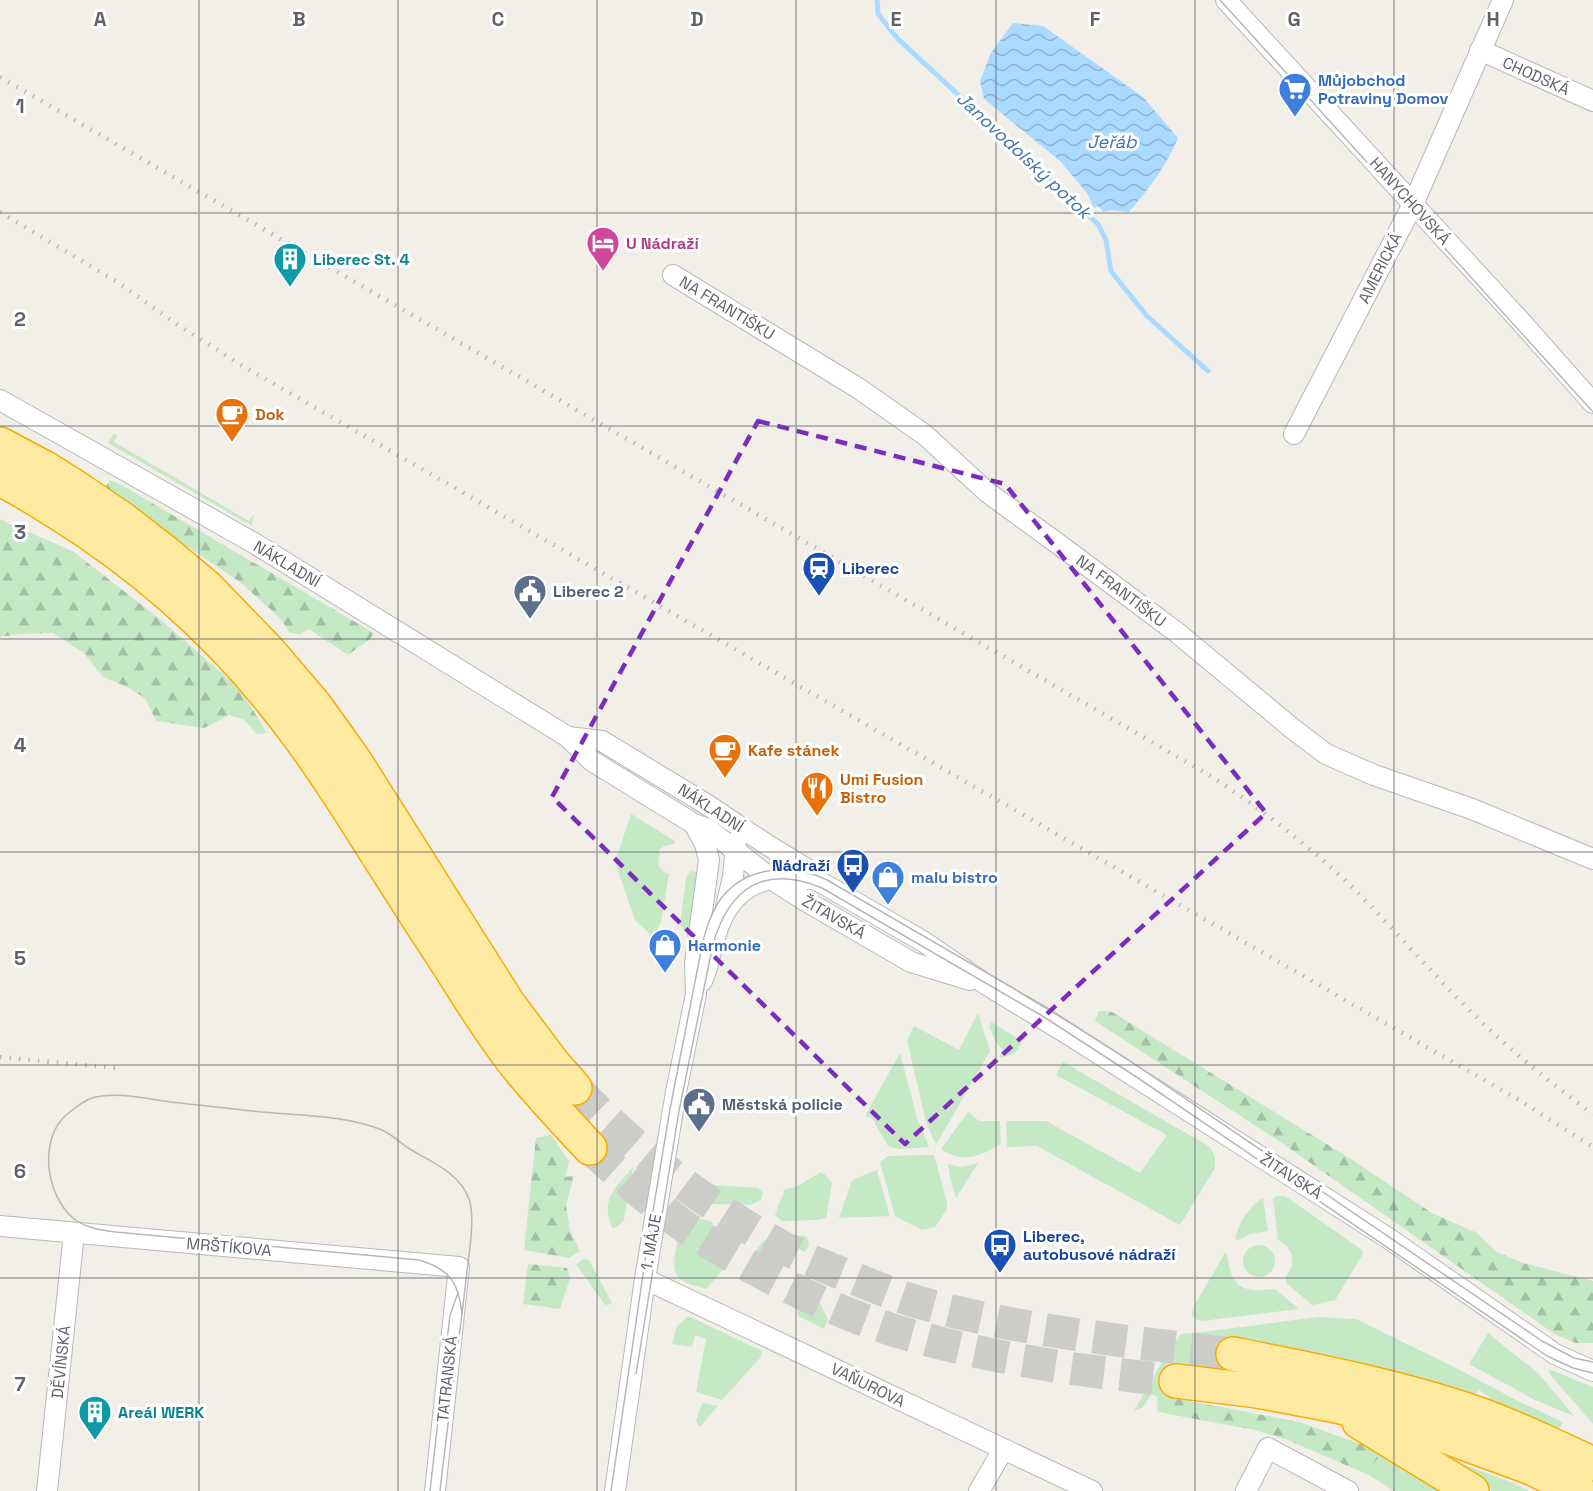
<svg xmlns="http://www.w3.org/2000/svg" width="1593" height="1491" viewBox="0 0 1593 1491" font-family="'Space Grotesk',sans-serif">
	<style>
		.green { fill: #c5e8c5 }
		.forest { fill: url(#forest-firs) }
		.water { fill: url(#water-waves) }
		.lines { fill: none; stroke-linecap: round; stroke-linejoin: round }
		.stream { stroke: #aadaff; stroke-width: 5 }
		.trunk-tunnel { stroke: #ccccc8; stroke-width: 33; stroke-dasharray: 33 16; stroke-linecap: butt }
		.minor-casing { stroke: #b5b8bc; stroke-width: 22 }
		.trunk-casing { stroke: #f9ab00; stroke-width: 36 }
		.minor { stroke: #fff; stroke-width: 20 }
		.trunk { stroke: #feeaa1; stroke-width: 33 }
		.tram { stroke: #b6b7b8; stroke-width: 1.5 }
		.rail { stroke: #b6b7b8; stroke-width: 4.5; stroke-dasharray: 1.5 8; stroke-linecap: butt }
		.marked { fill: none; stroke: #7b2cbf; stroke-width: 4.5; stroke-dasharray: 12 8; stroke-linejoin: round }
		.grid { fill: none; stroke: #5f6368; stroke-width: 1.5; stroke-opacity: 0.55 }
		.labels { text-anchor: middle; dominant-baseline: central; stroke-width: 6; stroke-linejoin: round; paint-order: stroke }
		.street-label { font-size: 16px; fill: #5f6368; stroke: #fff }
		.shop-label { font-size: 16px; font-weight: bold; fill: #366cbe; stroke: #fff; text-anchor: start }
		.hotel-label { font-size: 16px; font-weight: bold; fill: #b23c85; stroke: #fff; text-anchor: start }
		.culture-label { font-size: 16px; font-weight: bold; fill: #0d838f; stroke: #fff; text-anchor: start }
		.food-label { font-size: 16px; font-weight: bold; fill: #c56008; stroke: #fff; text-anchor: start }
		.transit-label { font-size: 16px; font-weight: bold; fill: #164399; stroke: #fff; text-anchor: start }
		.service-label { font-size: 16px; font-weight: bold; fill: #4e5e75; stroke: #fff; text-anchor: start }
		.water-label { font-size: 18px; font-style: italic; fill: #4174aa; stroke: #fff }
		.grid-label { font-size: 20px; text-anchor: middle; font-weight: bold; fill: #5f6368; stroke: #fff; stroke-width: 6; stroke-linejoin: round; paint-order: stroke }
	</style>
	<defs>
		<pattern id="forest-firs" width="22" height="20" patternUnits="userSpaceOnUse" patternTransform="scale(1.5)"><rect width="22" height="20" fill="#c5e8c5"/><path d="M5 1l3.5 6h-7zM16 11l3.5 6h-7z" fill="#a3c0a4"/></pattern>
		<pattern id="water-waves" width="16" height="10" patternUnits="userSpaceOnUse" patternTransform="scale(1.5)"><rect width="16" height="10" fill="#aadaff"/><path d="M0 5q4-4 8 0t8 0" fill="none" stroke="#8eb4d2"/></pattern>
	</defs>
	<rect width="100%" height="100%" fill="#f1efe8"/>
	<!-- green -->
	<g class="green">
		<polygon points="114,433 117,436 114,442 249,521 254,514 252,526 108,443"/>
		<path d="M 631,814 L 675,841 L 674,844 L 664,846 L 658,851 L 660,854 C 656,863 659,871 669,874 L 661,921 L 654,938 L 635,920 L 615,862 Z"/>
		<polygon points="692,871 700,873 688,936 680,924 686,879 688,874"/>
		<polygon points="978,1013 990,1051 936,1145 926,1122 907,1040 914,1026 959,1050"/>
		<path d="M 991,1022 L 1022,1041 C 1018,1053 1010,1057 999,1057 L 1003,1049 L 997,1044 L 989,1027 Z"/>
		<polygon points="900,1053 917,1118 929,1147 898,1149 888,1146 872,1118 865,1116"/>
		<polygon points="1063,1062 1210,1147 1215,1157 1215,1168 1180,1225 1037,1146 1007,1147 1006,1121 1046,1121 1140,1173 1167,1135 1056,1075"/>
		<path d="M 968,1112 L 979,1121 L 1000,1121 L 1001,1144 C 981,1156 961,1164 941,1149 Z"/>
		<polygon points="934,1155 947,1202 947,1209 935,1227 922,1230 895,1216 880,1162 888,1156"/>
		<polygon points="978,1163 956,1198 950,1178 948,1164 961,1167"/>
		<path d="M 633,1167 L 624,1220 L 622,1223 L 614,1228 L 612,1227 C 600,1198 616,1188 633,1167 Z"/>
		<polygon points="877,1170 890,1216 839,1218 852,1180"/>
		<polygon points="821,1172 825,1175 832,1183 826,1218 817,1220 782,1221 775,1215 785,1189 796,1187"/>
		<polygon points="713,1185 758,1188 763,1193 761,1200 750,1205 712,1204"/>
		<path d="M 1277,1196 L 1285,1196 L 1362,1250 L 1363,1254 L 1335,1300 L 1313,1305 L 1287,1284 C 1284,1276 1287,1276 1290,1270 C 1296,1257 1290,1246 1278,1240 L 1273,1198 Z"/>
		<path d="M 1261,1199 L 1263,1199 L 1268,1231 L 1250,1234 L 1239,1240 L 1235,1239 C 1238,1224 1249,1207 1261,1199 Z"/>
		<path d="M 693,1219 L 699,1219 L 711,1221 L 733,1255 L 732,1259 L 706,1289 C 698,1286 685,1284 679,1278 C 668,1268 679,1239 682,1226 Z"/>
		<path d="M 794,1235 L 805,1236 C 810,1242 810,1245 805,1252 L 789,1244 Z"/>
		<path d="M 775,1236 L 778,1237 L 782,1242 L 782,1248 L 759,1266 L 755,1264 L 753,1257 C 758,1246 762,1239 775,1236 Z"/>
		<circle cx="1259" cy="1261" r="16"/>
		<path d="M 1225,1253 L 1227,1254 C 1231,1288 1242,1293 1275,1289 L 1299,1309 L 1202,1321 L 1195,1319 L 1192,1315 L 1193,1308 Z"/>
		<polygon points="584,1259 589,1260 612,1303 605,1305 576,1264"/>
		<path d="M 803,1292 C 817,1293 823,1308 828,1320 L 824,1329 L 798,1316 L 797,1303 Z"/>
		<polygon points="688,1316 762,1351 760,1358 722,1400 696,1392 706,1339 695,1335 692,1347 672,1344 677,1326"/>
		<path d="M 1319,1317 L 1356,1319 L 1458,1369 L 1518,1401 L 1562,1422 L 1561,1427 L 1555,1428 L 1493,1403 L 1489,1397 L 1479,1390 L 1474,1395 L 1410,1375 L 1334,1356 L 1235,1339 L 1230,1374 L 1177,1367 L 1174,1398 L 1174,1415 L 1157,1411 L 1158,1397 L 1152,1394 L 1143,1407 L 1134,1411 L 1163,1360 L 1181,1334 C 1227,1330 1273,1322 1319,1317 Z"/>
		<polygon points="1488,1333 1538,1373 1574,1416 1535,1400 1469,1364"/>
		<polygon points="1549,1369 1593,1387 1593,1424 1549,1373"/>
		<polygon points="702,1403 718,1406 700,1427 696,1421"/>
		<polygon points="1383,1451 1456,1491 1394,1491 1369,1475 1372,1465"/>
		<polygon points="1432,1453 1508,1481 1530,1491 1492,1491"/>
	</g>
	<!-- forest -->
	<g class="forest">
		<polygon points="110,480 123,486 374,633 370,639 348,655 309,629 300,634 290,633 280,618 240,582 110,494 106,486"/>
		<polygon points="0,519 74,552 162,621 240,689 267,733 257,734 243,719 229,715 204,728 156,721 145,698 125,686 103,677 84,653 53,633 19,634 0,637"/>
		<polygon points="1099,1011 1112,1012 1346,1156 1432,1213 1477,1233 1497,1252 1523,1263 1593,1281 1593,1343 1576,1343 1556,1335 1279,1141 1095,1021"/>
		<polygon points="551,1135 569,1161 565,1177 574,1176 566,1205 570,1231 580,1251 569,1258 524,1250 536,1138"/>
		<polygon points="528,1264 567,1268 570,1278 560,1309 523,1304"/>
		<polygon points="1174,1398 1299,1422 1383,1452 1372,1465 1369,1475 1285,1439 1255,1430 1174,1415"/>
	</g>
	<!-- water -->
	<path class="water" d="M 1013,23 L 1043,26 L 1143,97 L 1178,138 C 1166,166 1149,189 1129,212 L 1110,210 L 1103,212 L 1060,161 L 984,99 L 980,81 L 991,53 Z"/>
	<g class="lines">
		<!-- stream -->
		<g class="stream">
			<polyline points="877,0 878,14 898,39 1098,224 1106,240 1111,271 1122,285 1147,316 1208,371"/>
			<polyline points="1090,193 1095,205"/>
		</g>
		<!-- trunk-tunnel -->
		<g class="trunk-tunnel">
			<path d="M 575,1088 C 588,1101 600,1114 614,1126 C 666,1174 725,1217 788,1250 C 812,1262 838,1272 863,1282 C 885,1291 908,1300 932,1306 C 1030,1332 1132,1342 1233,1354"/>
			<path d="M 590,1148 C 618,1173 646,1198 677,1221 C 698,1237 723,1250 746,1264 C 801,1295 859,1322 921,1338 C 957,1348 995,1356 1032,1362 C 1079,1371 1128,1375 1176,1381"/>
		</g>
		<!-- minor casing -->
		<g class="minor-casing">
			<g id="minor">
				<polyline points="1226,0 1523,324 1593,403"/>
				<polyline points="1480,50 1593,101"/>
				<polyline points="673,275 858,388 925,435 987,492 1065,549 1175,631 1293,729 1326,754 1374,775 1472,809 1593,859"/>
				<polyline points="0,400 254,543 568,737 592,761 694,824 708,829 773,880 804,900 911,962 970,980"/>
				<polyline points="1294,434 1414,202 1503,0"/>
				<polyline points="568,737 602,741 706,804 769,846 807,869 815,879 924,942 987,985 1071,1036 1388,1238 1555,1354 1593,1371"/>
				<polyline points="726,907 733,877 736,842"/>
				<path d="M 702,981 C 709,967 710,951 715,937 C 723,908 742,882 774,879 C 788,878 801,880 815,879"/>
				<polyline points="0,1226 459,1267 435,1491"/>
				<polyline points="645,1279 1092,1491"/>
				<polyline points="47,1491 74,1233"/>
				<polyline points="615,1491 645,1279 676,1092 696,994 695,963 709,860 705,844 694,824"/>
				<polyline points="979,1491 1003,1450"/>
				<polyline points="1246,1491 1268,1448 1348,1491"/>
			</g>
		</g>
		<!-- trunk casing -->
		<g class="trunk-casing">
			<g id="trunk">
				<polyline points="0,444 47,469 80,490 124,520 169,555 207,587 268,650 315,705 355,761 508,1003 553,1063 575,1088"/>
				<path d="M 0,479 C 19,488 37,500 55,511 C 148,569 232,645 297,734 C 325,771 350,811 375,851 C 400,890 425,930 451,969 C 469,998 488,1028 509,1056 C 533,1088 562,1118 590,1148"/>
				<path d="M 1233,1354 C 1314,1370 1397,1386 1476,1413 C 1516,1427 1555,1446 1593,1464"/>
				<polyline points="1176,1381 1257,1391 1332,1405 1390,1419 1425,1429 1529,1467 1579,1491"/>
				<polyline points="1359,1422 1472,1491"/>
			</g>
		</g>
		<!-- minor -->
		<use href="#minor" class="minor"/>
		<!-- trunk -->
		<use href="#trunk" class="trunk"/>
		<!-- tram -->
		<g class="tram">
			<polyline points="1220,0 1593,412"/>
			<path d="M 636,1374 L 679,1111 L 713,944 C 730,886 765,865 822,888 L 1044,1017 L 1138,1078 L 1547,1356 L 1573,1368 L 1593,1373"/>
			<polyline points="430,1491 448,1332 450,1315 458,1293"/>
			<path d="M 440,1491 C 448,1420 458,1350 466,1280 C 468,1258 476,1219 469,1199 C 460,1173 430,1161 408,1148 C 400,1142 391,1134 382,1130 C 341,1113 287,1116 243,1110 C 219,1107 195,1105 171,1102 C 146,1099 120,1092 95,1097 C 84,1100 73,1109 65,1116 C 38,1142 47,1196 73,1218 C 85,1228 101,1230 116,1232 L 419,1260 C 450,1269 459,1283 462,1315"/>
			<path d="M 611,1491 L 648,1241 L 670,1109 L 703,941 C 706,930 709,920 714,910 C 736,867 787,861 827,880 L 1049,1009 L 1130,1061 L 1542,1341 L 1574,1358 L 1593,1362"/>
		</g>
		<!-- rail -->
		<g class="rail">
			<path d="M 0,77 L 1209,775 C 1260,808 1308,845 1352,887 C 1398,933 1440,983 1488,1028 C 1521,1059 1556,1087 1593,1114"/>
			<polyline points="0,212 117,282 178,325 241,365 1519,1100 1593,1147"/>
			<polyline points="0,1057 115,1068"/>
		</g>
	</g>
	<!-- marked area -->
	<path class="marked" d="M 758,421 L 1005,484 L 1266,813 L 905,1144 L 552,797 Z"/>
	<!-- grid -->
	<path class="grid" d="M 199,0 L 199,1491M 398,0 L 398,1491M 597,0 L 597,1491M 796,0 L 796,1491M 996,0 L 996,1491M 1195,0 L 1195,1491M 1394,0 L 1394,1491M 0,213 L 1593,213M 0,426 L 1593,426M 0,639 L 1593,639M 0,852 L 1593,852M 0,1065 L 1593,1065M 0,1278 L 1593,1278"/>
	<!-- icons -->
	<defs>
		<g id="supermarket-pin" transform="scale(1.725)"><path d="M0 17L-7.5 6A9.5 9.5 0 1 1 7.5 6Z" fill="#3f7fe0" stroke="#fff"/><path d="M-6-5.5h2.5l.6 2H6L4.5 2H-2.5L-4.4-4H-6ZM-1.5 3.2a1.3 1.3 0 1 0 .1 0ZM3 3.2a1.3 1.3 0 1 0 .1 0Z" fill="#fff"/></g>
		<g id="hotel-pin" transform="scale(1.725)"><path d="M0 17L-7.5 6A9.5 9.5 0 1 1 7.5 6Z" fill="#d1479c" stroke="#fff"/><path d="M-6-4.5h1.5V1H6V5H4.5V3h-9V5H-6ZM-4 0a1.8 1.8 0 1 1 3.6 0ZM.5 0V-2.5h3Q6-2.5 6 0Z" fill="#fff"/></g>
		<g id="building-pin" transform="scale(1.725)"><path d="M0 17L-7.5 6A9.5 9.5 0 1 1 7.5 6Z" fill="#0f9aa8" stroke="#fff"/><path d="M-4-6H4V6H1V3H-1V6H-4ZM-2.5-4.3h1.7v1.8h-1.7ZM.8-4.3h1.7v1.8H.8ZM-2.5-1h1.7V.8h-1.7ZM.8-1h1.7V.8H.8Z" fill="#fff"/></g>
		<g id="cafe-pin" transform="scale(1.725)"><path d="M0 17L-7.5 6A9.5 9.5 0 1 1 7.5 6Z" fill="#e8710a" stroke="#fff"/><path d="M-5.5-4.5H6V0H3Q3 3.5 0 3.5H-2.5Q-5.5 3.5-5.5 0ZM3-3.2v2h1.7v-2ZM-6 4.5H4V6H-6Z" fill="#fff"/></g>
		<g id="station-pin" transform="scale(1.725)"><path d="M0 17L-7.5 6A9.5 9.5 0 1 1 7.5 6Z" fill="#1a4fb4" stroke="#fff"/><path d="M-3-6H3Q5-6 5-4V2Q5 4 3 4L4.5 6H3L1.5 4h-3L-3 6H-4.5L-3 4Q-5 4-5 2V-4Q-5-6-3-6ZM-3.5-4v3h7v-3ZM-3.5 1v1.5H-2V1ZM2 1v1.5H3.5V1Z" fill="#fff"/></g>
		<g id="civic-pin" transform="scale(1.725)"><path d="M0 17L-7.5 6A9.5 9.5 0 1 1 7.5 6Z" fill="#5c6f8a" stroke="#fff"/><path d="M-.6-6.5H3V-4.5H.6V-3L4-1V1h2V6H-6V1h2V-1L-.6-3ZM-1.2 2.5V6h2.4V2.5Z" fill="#fff"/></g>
		<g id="restaurant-pin" transform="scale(1.725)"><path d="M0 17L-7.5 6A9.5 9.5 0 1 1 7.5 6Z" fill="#e8710a" stroke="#fff"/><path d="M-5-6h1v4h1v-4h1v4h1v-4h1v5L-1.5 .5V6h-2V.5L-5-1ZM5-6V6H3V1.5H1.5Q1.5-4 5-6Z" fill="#fff"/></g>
		<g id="bus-pin" transform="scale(1.725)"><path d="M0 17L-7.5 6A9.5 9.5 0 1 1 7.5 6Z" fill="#1a4fb4" stroke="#fff"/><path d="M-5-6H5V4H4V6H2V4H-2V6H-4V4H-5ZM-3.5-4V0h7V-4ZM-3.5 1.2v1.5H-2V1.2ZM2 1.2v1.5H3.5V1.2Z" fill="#fff"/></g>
		<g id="shop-pin" transform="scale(1.725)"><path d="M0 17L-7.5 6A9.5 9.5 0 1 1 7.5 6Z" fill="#3f7fe0" stroke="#fff"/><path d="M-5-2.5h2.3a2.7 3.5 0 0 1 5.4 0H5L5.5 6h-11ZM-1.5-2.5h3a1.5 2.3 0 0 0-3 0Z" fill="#fff"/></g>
	</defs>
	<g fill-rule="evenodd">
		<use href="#supermarket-pin" x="1295" y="89"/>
		<use href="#hotel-pin" x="603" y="243"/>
		<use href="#building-pin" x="290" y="259"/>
		<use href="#cafe-pin" x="232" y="414"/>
		<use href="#station-pin" x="819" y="568"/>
		<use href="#civic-pin" x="530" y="591"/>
		<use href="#cafe-pin" x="725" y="750"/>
		<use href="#restaurant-pin" x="817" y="788"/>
		<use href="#bus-pin" x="853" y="865"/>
		<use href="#shop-pin" x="888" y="877"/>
		<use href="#shop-pin" x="665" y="945"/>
		<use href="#civic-pin" x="699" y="1104"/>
		<use href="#bus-pin" x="1000" y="1245"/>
		<use href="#building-pin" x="95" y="1412"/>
	</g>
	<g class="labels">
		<!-- street labels -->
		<g class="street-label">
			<text transform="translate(1536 76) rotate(24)">CHODSKÁ</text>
			<text transform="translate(1410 201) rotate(48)">HANYCHOVSKÁ</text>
			<text transform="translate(1380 268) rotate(-63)">AMERICKÁ</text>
			<text transform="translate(727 308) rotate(31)">NA FRANTIŠKU</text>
			<text transform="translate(287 564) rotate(31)">NÁKLADNÍ</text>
			<text transform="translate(1121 591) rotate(37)">NA FRANTIŠKU</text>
			<text transform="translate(711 808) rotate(33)">NÁKLADNÍ</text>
			<text transform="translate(834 917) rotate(30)">ŽITAVSKÁ</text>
			<text transform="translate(1291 1176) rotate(33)">ŽITAVSKÁ</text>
			<text transform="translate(651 1242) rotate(-80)">1. MÁJE</text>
			<text transform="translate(229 1247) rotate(5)">MRŠTÍKOVA</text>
			<text transform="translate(61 1362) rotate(-84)">DĚVÍNSKÁ</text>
			<text transform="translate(447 1379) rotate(-84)">TATRANSKÁ</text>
			<text transform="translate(868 1385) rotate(26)">VAŇUROVA</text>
		</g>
		<!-- shop labels -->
		<g class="shop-label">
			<text x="1318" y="80">Můjobchod<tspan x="1318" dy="18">Potraviny Domov</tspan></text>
			<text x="911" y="877">malu bistro</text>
			<text x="688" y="945">Harmonie</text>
		</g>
		<!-- hotel labels -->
		<g class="hotel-label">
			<text x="626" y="243">U Nádraží</text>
		</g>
		<!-- culture labels -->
		<g class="culture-label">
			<text x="313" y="259">Liberec St. 4</text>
			<text x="118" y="1412">Areál WERK</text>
		</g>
		<!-- food labels -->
		<g class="food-label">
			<text x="255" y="414">Dok</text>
			<text x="748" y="750">Kafe stánek</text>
			<text x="840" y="779">Umi Fusion<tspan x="840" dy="18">Bistro</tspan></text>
		</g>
		<!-- transit labels -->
		<g class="transit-label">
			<text x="842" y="568">Liberec</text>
			<text x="830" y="865" text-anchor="end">Nádraží</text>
			<text x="1023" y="1236">Liberec,<tspan x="1023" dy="18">autobusové nádraží</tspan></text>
		</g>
		<!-- service labels -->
		<g class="service-label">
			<text x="553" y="591">Liberec 2</text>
			<text x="722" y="1104">Městská policie</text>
		</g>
		<!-- water labels -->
		<g class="water-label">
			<text x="1112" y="141">Jeřáb</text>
			<text transform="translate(1024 155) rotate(43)">Janovodolský potok</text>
		</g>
	</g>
	<g class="grid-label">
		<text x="100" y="26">A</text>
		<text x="299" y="26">B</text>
		<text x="498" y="26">C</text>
		<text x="697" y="26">D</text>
		<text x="896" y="26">E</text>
		<text x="1095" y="26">F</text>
		<text x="1294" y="26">G</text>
		<text x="1493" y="26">H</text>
		<text x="20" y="113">1</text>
		<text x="20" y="326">2</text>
		<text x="20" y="539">3</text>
		<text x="20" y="752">4</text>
		<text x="20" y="965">5</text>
		<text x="20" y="1178">6</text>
		<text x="20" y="1391">7</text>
	</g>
</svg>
